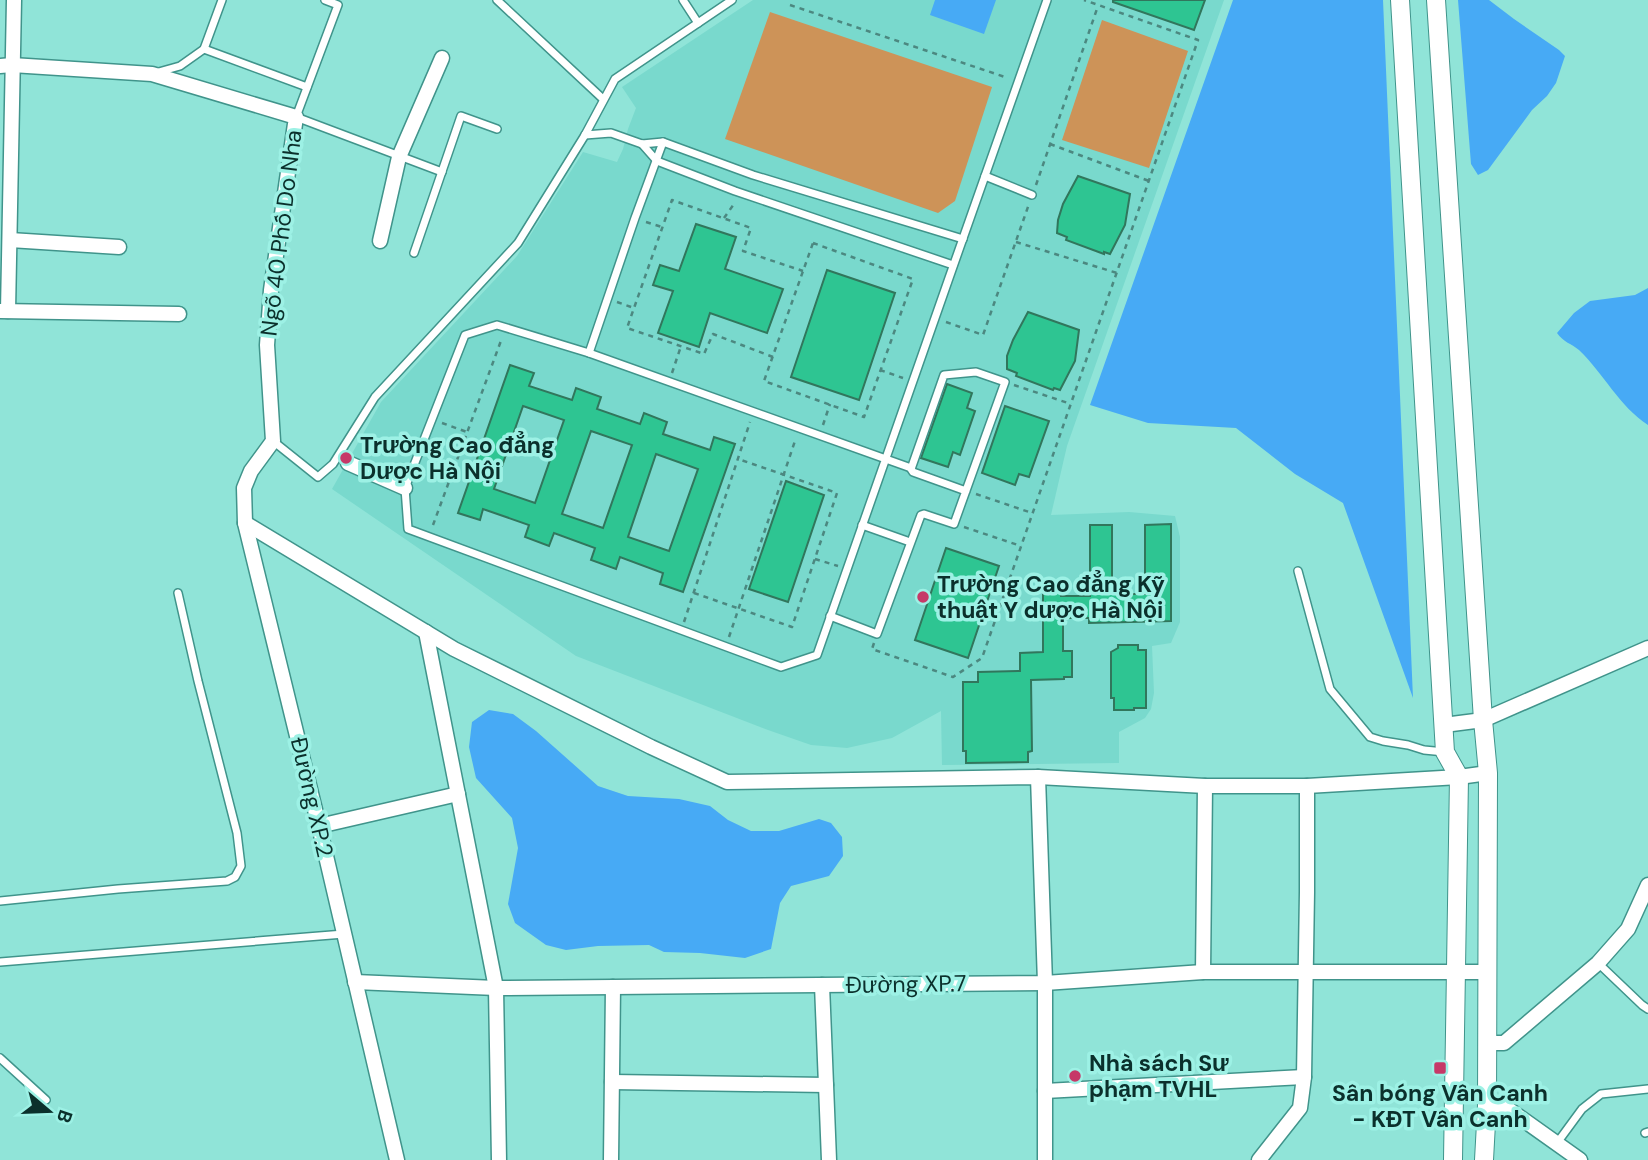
<svg xmlns="http://www.w3.org/2000/svg" width="1648" height="1160" viewBox="0 0 1648 1160" font-family="'DM Sans',sans-serif">
	<style>
		.built { fill: #79d9cd }
		.green { fill: #cd9358 }
		.water { fill: #47aaf5 }
		.building { fill: #2ec592; stroke: #31765c; stroke-width: 2; fill-rule: evenodd }
		.lines { fill: none; stroke-linecap: round; stroke-linejoin: round }
		.service-casing { stroke: #40948b; stroke-width: 10 }
		.minor-casing { stroke: #40948b; stroke-width: 17 }
		.tertiary-casing { stroke: #40948b; stroke-width: 20 }
		.path { stroke: #4c8880; stroke-width: 2.5; stroke-dasharray: 5 5; stroke-linecap: butt }
		.service { stroke: #fff; stroke-width: 7 }
		.minor { stroke: #fff; stroke-width: 14 }
		.tertiary { stroke: #fff; stroke-width: 18 }
		.poi-dot { fill: #c63968; stroke: #9df1e5; stroke-width: 2.5 }
		.labels { text-anchor: middle; dominant-baseline: central; stroke-width: 7; stroke-linejoin: round; paint-order: stroke }
		.street-label { font-size: 23px; fill: #0b302c; stroke: #9df1e5 }
		.poi-label { font-size: 23px; font-weight: bold; fill: #0b302c; stroke: #9df1e5; text-anchor: start }
	</style>
	<rect width="100%" height="100%" fill="#90e4d8"/>
	<!-- built -->
	<polygon class="built" points="753,0 1224,0 1067,446 1051,515 1129,512 1175,516 1180,537 1180,622 1171,643 1152,646 1154,693 1151,709 1145,718 1119,732 1119,763 942,765 941,711 892,738 847,748 811,745 768,730 576,656 332,489 381,402 517,256 583,152 617,162 623,149 628,129 636,108 622,87"/>
	<!-- green -->
	<g class="green">
		<polygon points="770,12 992,87 955,201 938,213 725,139"/>
		<polygon points="1102,20 1188,51 1149,168 1062,140"/>
	</g>
	<!-- water -->
	<g class="water">
		<polygon points="935,0 996,0 984,34 930,15"/>
		<polygon points="1233,0 1383,0 1413,698 1343,503 1295,474 1236,428 1148,423 1090,405"/>
		<polygon points="1458,0 1489,0 1514,19 1559,50 1565,56 1556,83 1547,96 1532,110 1488,170 1478,175 1471,164"/>
		<path d="M 1648,288 L 1648,425 C 1619,406 1604,374 1579,350 C 1572,344 1563,342 1557,333 L 1574,313 L 1590,301 L 1635,295 Z"/>
		<polygon points="489,710 513,714 536,731 598,786 628,796 679,799 710,806 728,820 751,831 779,831 819,819 831,823 842,837 843,856 829,876 791,886 780,903 771,949 745,958 700,953 664,952 649,945 598,946 566,950 546,945 515,923 508,904 518,848 512,818 476,778 469,747 472,722"/>
	</g>
	<!-- building -->
	<g class="building">
		<polygon points="1113,0 1205,0 1194,30 1113,2"/>
		<polygon points="1078,176 1130,194 1125,225 1110,254 1104,252 1104,254 1066,240 1067,237 1057,233 1058,220 1063,204"/>
		<polygon points="696,224 736,237 725,269 783,289 767,333 710,313 699,347 658,333 673,291 653,285 660,265 679,271"/>
		<polygon points="827,270 895,293 859,400 791,377"/>
		<polygon points="1028,312 1079,330 1075,361 1060,390 1054,388 1053,390 1016,376 1017,373 1007,369 1007,356 1013,340"/>
		<path d="M 510,365 L 534,373 L 529,386 L 572,400 L 576,388 L 601,397 L 597,409 L 640,424 L 644,413 L 667,422 L 663,434 L 710,450 L 714,437 L 735,444 L 683,592 L 660,584 L 663,573 L 620,557 L 616,569 L 591,560 L 595,548 L 554,533 L 549,546 L 525,537 L 529,525 L 483,509 L 480,520 L 458,513 ZM 523,406 L 564,420 L 535,503 L 494,489 ZM 591,431 L 632,445 L 603,528 L 562,514 ZM 656,454 L 698,469 L 669,551 L 628,537 Z"/>
		<polygon points="947,384 972,393 967,408 975,411 960,455 953,452 948,467 921,458"/>
		<polygon points="1005,406 1049,421 1029,477 1019,474 1015,485 982,473"/>
		<polygon points="786,481 824,495 788,602 749,589"/>
		<polygon points="1171,524 1171,621 1089,623 1089,618 1063,618 1063,651 1072,651 1072,677 1064,677 1064,679 1031,680 1032,751 1028,752 1028,762 966,763 966,751 963,751 963,682 978,682 978,672 1020,671 1020,653 1043,652 1043,584 1061,584 1061,596 1090,596 1090,525 1112,525 1112,594 1145,594 1145,525"/>
		<polygon points="946,548 999,566 968,658 915,640"/>
		<polygon points="1118,645 1138,645 1138,650 1146,650 1146,708 1134,708 1134,710 1114,710 1114,698 1111,698 1111,652 1118,648"/>
	</g>
	<g class="lines">
		<!-- service casing -->
		<g class="service-casing">
			<g id="service">
				<polyline points="325,0 338,5 296,117 442,172"/>
				<polyline points="497,0 603,99"/>
				<polyline points="683,0 698,23"/>
				<polyline points="204,49 307,87"/>
				<polyline points="155,73 180,66 204,49 222,0"/>
				<polyline points="585,135 611,133 642,144 663,142 753,175 963,239"/>
				<polyline points="642,144 657,161 735,191 953,265"/>
				<polyline points="985,176 1032,195"/>
				<polyline points="414,253 461,116 497,129"/>
				<polyline points="589,353 635,218 663,142"/>
				<polyline points="273,441 318,477 333,464 375,397 518,243 585,135 615,79 732,0"/>
				<path d="M 911,468 L 589,353 L 497,325 L 465,335 L 405,488 L 408,529 L 781,667 L 817,655 C 893,437 970,218 1047,0"/>
				<polyline points="862,525 910,542"/>
				<polyline points="1298,571 1330,689 1370,737 1383,741 1408,745 1424,750 1445,752"/>
				<polyline points="830,616 877,634 921,515 924,514 954,524 1005,382 976,372 944,375 911,469 913,472 966,491"/>
				<polyline points="0,901 118,889 227,881 235,877 241,866 237,833 198,681 178,593"/>
				<polyline points="0,962 344,934"/>
				<polyline points="1598,963 1642,1005 1648,1009"/>
				<polyline points="0,1058 46,1100"/>
				<polyline points="1645,1133 1648,1132"/>
				<polyline points="1557,1143 1582,1109 1601,1094 1648,1089"/>
			</g>
		</g>
		<!-- minor casing -->
		<g class="minor-casing">
			<g id="minor">
				<polyline points="0,66 12,65 152,74 296,117 271,290 267,345 273,441 251,471 244,488 245,523 319,826 397,1160"/>
				<polyline points="10,240 119,247"/>
				<polyline points="380,241 399,157 442,58"/>
				<polyline points="0,311 179,314"/>
				<polyline points="8,311 14,0"/>
				<polyline points="348,463 405,488"/>
				<polyline points="245,523 454,649 651,747 727,782 1038,777 1205,786 1307,786 1459,777 1488,773"/>
				<polyline points="426,632 496,988 499,1160"/>
				<polyline points="1444,725 1483,720 1648,648"/>
				<polyline points="1038,777 1045,983 1045,1160"/>
				<polyline points="319,826 458,794"/>
				<polyline points="1203,972 1205,786"/>
				<polyline points="355,982 496,988 613,987 1045,983 1203,972 1487,972"/>
				<polyline points="822,985 829,1160"/>
				<polyline points="1487,1043 1504,1043 1598,963 1628,929 1648,885"/>
				<polyline points="612,1082 826,1085"/>
				<polyline points="1045,1091 1304,1077"/>
				<polyline points="1487,1105 1504,1106 1580,1160"/>
				<polyline points="611,1160 613,987"/>
				<polyline points="1259,1160 1300,1108 1304,1077 1307,892 1307,786"/>
			</g>
		</g>
		<!-- tertiary casing -->
		<g class="tertiary-casing">
			<g id="tertiary">
				<polyline points="1400,0 1445,752 1459,777 1453,1160"/>
				<polyline points="1436,0 1483,720 1488,773 1487,1105 1484,1160"/>
			</g>
		</g>
		<!-- path -->
		<g class="path">
			<polyline points="790,5 1008,78"/>
			<polyline points="1050,144 1149,181"/>
			<polyline points="1036,185 1098,6"/>
			<polyline points="724,218 734,204"/>
			<polyline points="646,222 662,227"/>
			<polyline points="1016,242 1117,273"/>
			<polygon points="813,243 913,279 864,417 764,381"/>
			<polyline points="617,302 634,308"/>
			<polyline points="946,322 983,335 1029,204"/>
			<polyline points="773,357 713,334 704,354 627,328 672,200 751,228 743,251 803,271"/>
			<polyline points="880,370 903,378"/>
			<polyline points="672,373 681,346"/>
			<polyline points="1014,385 1071,404"/>
			<polyline points="442,423 467,432"/>
			<polyline points="823,425 830,404"/>
			<polyline points="976,494 1032,513"/>
			<polyline points="433,525 502,338"/>
			<polyline points="964,527 1021,546"/>
			<polyline points="815,559 838,566"/>
			<polyline points="694,593 792,627 837,493 738,459"/>
			<polyline points="684,622 750,422"/>
			<polyline points="729,637 796,438"/>
			<polyline points="874,643 872,649 953,677 982,658 1198,40 1084,0"/>
		</g>
		<!-- service -->
		<use href="#service" class="service"/>
		<!-- minor -->
		<use href="#minor" class="minor"/>
		<!-- tertiary -->
		<use href="#tertiary" class="tertiary"/>
	</g>
	<!-- markers -->
	<g class="poi-dot">
		<circle cx="346" cy="458" r="7"/>
		<circle cx="923" cy="597" r="7"/>
		<rect x="1433" y="1061" width="14" height="14" rx="3.5"/>
		<circle cx="1075" cy="1076" r="7"/>
	</g>
	<g class="labels">
		<!-- street labels -->
		<g class="street-label">
			<text transform="translate(281 233) rotate(-83)">Ngõ 40 Phố Do Nha</text>
			<text transform="translate(312 797) rotate(77)">Đường XP.2</text>
			<text transform="translate(906 984) rotate(-1)">Đường XP.7</text>
		</g>
		<!-- poi labels -->
		<g class="poi-label">
			<text x="360" y="445">Trường Cao đẳng<tspan x="360" dy="26">Dược Hà Nội</tspan></text>
			<text x="937" y="584">Trường Cao đẳng Kỹ<tspan x="937" dy="26">thuật Y dược Hà Nội</tspan></text>
			<text x="1089" y="1063">Nhà sách Sư<tspan x="1089" dy="26">phạm TVHL</tspan></text>
			<text x="1440" y="1093" text-anchor="middle">Sân bóng Vân Canh<tspan x="1440" dy="26">- KĐT Vân Canh</tspan></text>
		</g>
	</g>
	<!-- north arrow -->
	<g transform="translate(49 1111) rotate(109)" stroke="#9df1e5" stroke-width="5" paint-order="stroke">
	<path d="M0-5L12 26L0 18L-12 26Z" fill="#0b302c"/>
	<text y="-10" font-size="19" font-weight="bold" text-anchor="middle" fill="#0b302c">B</text>
	</g>
</svg>
